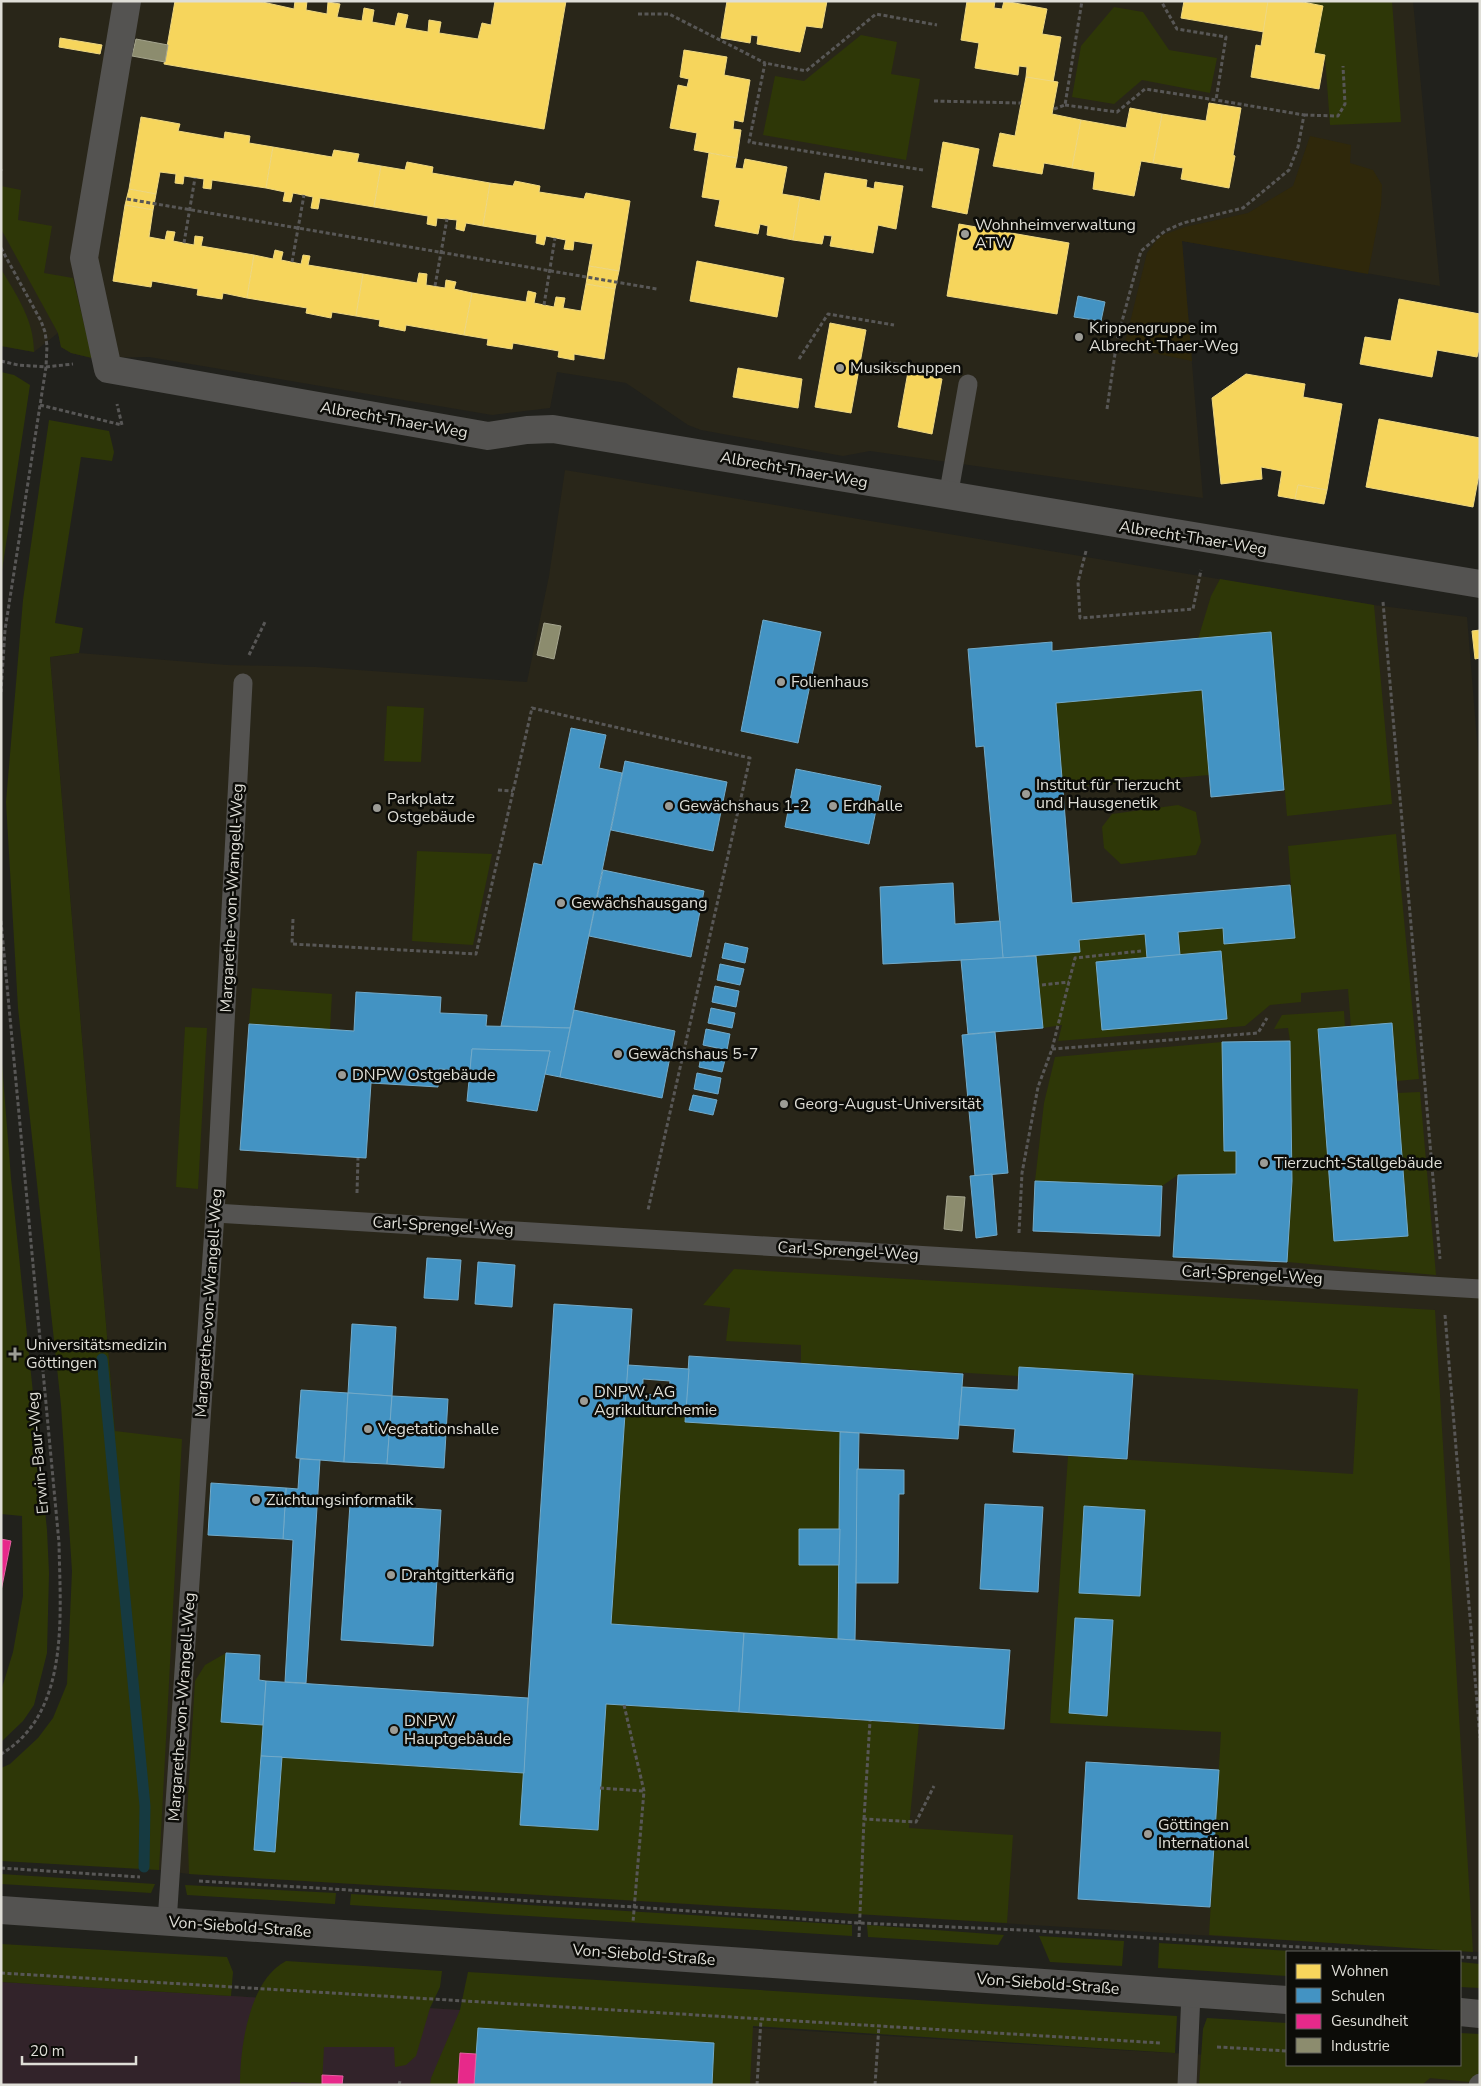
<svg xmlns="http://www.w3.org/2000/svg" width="1481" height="2086" viewBox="0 0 1481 2086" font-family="'Nunito Sans',sans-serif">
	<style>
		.built { fill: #292619 }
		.medical { fill: #32232a }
		.green { fill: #2e3707 }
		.sand { fill: #2f280b }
		.homes { fill: #f6d55c; stroke: #efd881 }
		.schools { fill: #4393c3; stroke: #72aac9; fill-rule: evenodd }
		.health { fill: #e7298a; stroke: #e55fa1 }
		.industry { fill: #8c8c6e; stroke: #a5a58e }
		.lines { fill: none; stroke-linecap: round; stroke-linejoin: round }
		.stream { stroke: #163a41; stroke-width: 11 }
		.path { stroke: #585756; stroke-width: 3; stroke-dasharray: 4 2.5; stroke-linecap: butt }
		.service { stroke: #545351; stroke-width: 19 }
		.minor { stroke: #545351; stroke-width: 28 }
		.poi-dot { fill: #9c9c96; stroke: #0c0c08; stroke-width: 2 }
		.labels { text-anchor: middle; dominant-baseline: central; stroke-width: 5; stroke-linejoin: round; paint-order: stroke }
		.poi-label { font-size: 16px; fill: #dfded7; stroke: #0c0c08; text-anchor: start }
		.street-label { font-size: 16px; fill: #dfded7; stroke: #0c0c08 }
	</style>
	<rect width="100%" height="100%" fill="#21211c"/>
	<!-- built -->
	<g class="built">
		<polygon points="1,1 1413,1 1440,286 1182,241 1203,498 870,451 843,456 701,430 688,425 626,383 557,372 550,408 492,415 149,357 92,358 71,353 61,347 58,333 34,352 1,346"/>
		<polygon points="565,470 1374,605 1467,617 1480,777 1480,1952 189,1874 159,1870 150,1806 115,1431 50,657 79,653 227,665 316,667 527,682 549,576"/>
		<polygon points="1,1982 1135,2051 1287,2059 1287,2065 1403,2065 1480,2069 1480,2085 1,2085"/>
	</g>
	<!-- medical -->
	<polygon class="medical" points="1,1982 460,2010 750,2085 1,2085"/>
	<!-- green -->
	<g class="green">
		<polygon points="1298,1 1392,1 1401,122 1330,125 1325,56 1314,53 1323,6"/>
		<polygon points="1114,7 1143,12 1169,50 1217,58 1210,93 1142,80 1114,104 1072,97 1081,46"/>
		<polygon points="861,35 897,42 891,74 920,79 906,160 763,135 775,76 804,81"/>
		<polygon points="1,186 21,190 18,220 52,226 44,273 73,278 92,358 71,353 61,347 58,333 1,229"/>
		<path d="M 1,269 C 17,296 34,320 34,352 L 1,346 Z"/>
		<polygon points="1,372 14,375 30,385 1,577"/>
		<polygon points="49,420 109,431 114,452 112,461 81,457 55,623 83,628 79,653 50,657 115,1431 182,1439 159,1870 1,1861 1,1768 10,1764 38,1738 53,1718 67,1684 72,1571 61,1405 18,1008 6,802 23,600"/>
		<polygon points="1220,579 1374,605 1392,804 1287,816 1271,633 1198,639 1211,596"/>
		<polygon points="1202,690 1209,775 1063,788 1056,703"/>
		<polygon points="387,706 424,708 421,762 384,761"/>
		<polygon points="1178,805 1196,812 1201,842 1196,855 1121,864 1104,848 1102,827 1112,814"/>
		<polygon points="1396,834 1419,1079 1397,1081 1392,1023 1351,1027 1348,989 1301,993 1301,1002 1270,1005 1245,1026 1058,1041 1062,1025 1043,1028 1036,956 1080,952 1079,940 1145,934 1147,958 1096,962 1102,1030 1227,1019 1180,955 1178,932 1223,928 1295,937 1288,846"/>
		<polygon points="417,851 492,854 473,945 412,941"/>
		<polygon points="252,988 332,994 330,1030 249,1024"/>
		<polygon points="1344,1011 1345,1027 1318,1030 1335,1241 1408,1236 1397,1093 1420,1092 1436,1275 1287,1262 1292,1181 1290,1041 1288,1028 1274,1029 1282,1015"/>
		<polygon points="185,1027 207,1028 198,1189 176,1187"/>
		<polygon points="1222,1042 1224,1151 1236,1151 1236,1174 1178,1175 1162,1186 1035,1181 1044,1103 1055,1057"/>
		<polygon points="1,1051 11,1178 47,1530 49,1573 47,1653 34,1705 23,1721 1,1742 1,1691 13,1652 23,1596 22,1516 1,1514"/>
		<polygon points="734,1269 1435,1310 1473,1952 1209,1935 1221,1732 1050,1723 1068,1456 1353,1474 1358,1389 1019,1367 1018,1376 801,1363 801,1345 726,1341 730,1308 703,1305"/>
		<polygon points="625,1407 686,1411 685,1422 840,1432 840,1529 800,1529 799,1564 839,1565 838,1639 611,1624"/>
		<polygon points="226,1653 221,1722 263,1725 261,1756 524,1773 520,1825 598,1830 606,1704 919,1724 909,1828 1013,1835 1007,1923 189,1874 187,1814 195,1681 205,1665"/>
		<polygon points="1,1874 155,1884 151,1893 1,1884"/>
		<polygon points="185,1885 336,1893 335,1904 187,1895"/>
		<polygon points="351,1894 852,1925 852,1936 350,1905"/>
		<polygon points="867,1925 1004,1935 998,1945 868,1937"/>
		<polygon points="1039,1936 1124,1941 1122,1966 1050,1962"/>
		<polygon points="1159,1943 1307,1952 1287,1952 1287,1976 1158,1968"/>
		<polygon points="1,1944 227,1957 233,1972 231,1996 1,1982"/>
		<path d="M 286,1961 L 442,1971 L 440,1987 L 430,2008 L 416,2056 L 406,2065 L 395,2067 L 394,2047 L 324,2047 L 322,2084 L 291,2082 L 290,2085 L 240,2085 C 240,2047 249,1980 286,1961 Z"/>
		<polygon points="1460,1962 1480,1964 1480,1988 1460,1987"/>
		<polygon points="468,1972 1177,2016 1175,2053 753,2026 750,2085 430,2085 431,2078 460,2010"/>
		<polygon points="1207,2018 1287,2023 1287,2065 1460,2065 1460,2033 1480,2034 1480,2072 1469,2082 1430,2078 1422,2085 1199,2085 1203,2029"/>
	</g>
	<!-- sand -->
	<polygon class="sand" points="1310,136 1351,145 1350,163 1373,170 1382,185 1381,206 1368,274 1182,241 1192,361 1124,347 1147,253 1160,236 1185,227 1248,213 1293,186"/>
	<!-- homes -->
	<g class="homes">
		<polygon points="175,1 258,1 294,9 295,1 307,1 306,10 327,14 328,2 340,4 337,17 362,21 364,8 374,10 372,22 395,26 398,13 408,15 405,28 428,32 429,20 441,22 439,33 478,39 482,23 491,25 495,1 566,1 544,129 164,64"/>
		<polygon points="727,1 827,1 822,28 806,26 800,52 757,44 758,36 751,35 750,43 721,38"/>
		<polygon points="967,1 995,1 994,8 1002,9 1004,1 1047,9 1042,34 1061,37 1053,82 1026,77 1027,67 1019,66 1018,75 975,68 979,43 961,40"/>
		<polygon points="1184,1 1268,1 1264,32 1181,18"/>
		<polygon points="1268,1 1298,1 1323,6 1314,53 1325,55 1319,89 1251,77 1256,45 1261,46"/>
		<polygon points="60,38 102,45 100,54 59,47"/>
		<polygon points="684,50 727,57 724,75 750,80 743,122 734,120 733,129 741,130 737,158 694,150 697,133 670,128 678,85 687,87 689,79 680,77"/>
		<polygon points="1026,77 1058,82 1052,114 1081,120 1072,168 1044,163 1042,174 993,166 1000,133 1015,136"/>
		<polygon points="1209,103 1241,108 1233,155 1235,156 1229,188 1181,179 1183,168 1153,163 1162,114 1206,121"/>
		<polygon points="1130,108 1162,114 1153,163 1141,161 1134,196 1093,189 1095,172 1072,168 1081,120 1126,128"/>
		<polygon points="141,117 180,124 178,131 224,139 225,132 250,136 249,143 273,147 266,188 212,180 211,189 203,188 204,179 184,176 183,184 175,183 176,174 160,172 156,194 129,189"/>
		<polygon points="943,142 979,149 967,214 932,207"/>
		<polygon points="273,147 332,157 334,150 359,154 357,162 381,166 374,207 320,198 318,209 311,208 313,197 293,193 291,202 283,201 285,192 266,188"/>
		<polygon points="709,153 737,158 735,168 743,169 745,159 787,167 782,194 800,197 793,240 767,235 768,226 760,224 758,234 715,226 720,200 702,197"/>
		<polygon points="407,162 433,167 432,173 490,183 483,226 466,223 464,231 456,229 457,220 437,218 436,226 427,224 428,216 374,207 381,166 405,170"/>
		<polygon points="825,173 867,180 866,187 874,189 875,182 903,186 896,229 878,225 873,253 830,246 832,236 824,235 822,244 793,240 800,197 820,201"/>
		<polygon points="515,181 540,186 539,192 584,199 586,193 630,201 619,271 589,266 593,244 574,241 573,250 564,249 566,240 546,236 544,245 536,243 537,235 483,226 490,183 513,186"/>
		<polygon points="129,189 156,194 153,210 125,205"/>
		<polygon points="125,205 153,210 149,237 165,240 167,231 175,232 173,241 194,245 195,236 203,237 201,246 254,255 247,298 223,293 222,299 197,295 198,289 152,281 151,287 113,281"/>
		<polygon points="959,224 1069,243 1057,314 947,296"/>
		<polygon points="275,250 283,252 281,260 301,264 303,255 310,256 308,265 363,274 356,316 332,312 331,318 306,313 307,308 247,298 254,255 273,259"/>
		<polygon points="697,261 784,278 777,317 690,301"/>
		<polygon points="589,266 619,271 615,289 586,284"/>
		<polygon points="419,273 427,274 426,285 445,288 446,280 456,282 454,289 472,293 464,335 406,325 405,331 379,326 380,320 356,316 363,274 417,283"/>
		<polygon points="586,284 615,289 604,359 574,354 574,360 558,357 559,351 513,343 512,349 487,345 488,339 464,335 472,293 526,302 528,291 536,293 534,303 554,307 556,297 565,298 563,308 581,311"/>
		<polygon points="1399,299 1480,314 1480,345 1477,357 1437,350 1432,377 1360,364 1365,337 1391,341"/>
		<polygon points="830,323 866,330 851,413 815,407"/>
		<polygon points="738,368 802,379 798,408 733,397"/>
		<polygon points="908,372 942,379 932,434 898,427"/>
		<polygon points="1246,374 1305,384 1303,397 1342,404 1327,490 1298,485 1295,499 1278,496 1282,471 1261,467 1262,479 1221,484 1212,398"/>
		<polygon points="1379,419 1480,438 1480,469 1473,507 1366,487"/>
		<polygon points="1298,485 1327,490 1324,504 1295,499"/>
		<polygon points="1480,630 1480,658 1475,659 1472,631"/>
	</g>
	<!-- schools -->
	<g class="schools">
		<polygon points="1078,296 1105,302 1101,321 1074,317"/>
		<polygon points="763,620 821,632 798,743 741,731"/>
		<polygon points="1271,632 1284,790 1211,797 1202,690 1056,703 1072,903 1290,885 1295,938 1224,944 1223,928 1178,932 1180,955 1147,958 1145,934 1079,940 1080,952 1003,958 984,746 976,747 968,649 1052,642 1052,651"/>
		<polygon points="571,728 606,735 599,768 622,773 570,1028 501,1026 534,863 542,865"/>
		<polygon points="625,761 727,782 713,851 611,830"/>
		<polygon points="796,769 881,786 869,844 785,827"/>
		<polygon points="603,870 704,891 691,957 589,936"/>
		<polygon points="953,883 955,924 1000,921 1003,958 883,964 880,887"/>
		<polygon points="725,943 748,948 745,963 722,958"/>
		<polygon points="1221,951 1227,1019 1102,1030 1096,962"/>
		<polygon points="1036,956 1043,1028 968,1034 961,960"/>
		<polygon points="720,964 744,969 740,985 717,980"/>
		<polygon points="715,986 739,991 736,1007 712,1002"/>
		<polygon points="356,992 441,997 440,1013 487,1015 486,1026 570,1028 560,1077 545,1074 550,1051 472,1049 470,1071 439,1069 438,1087 371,1083 366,1158 240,1150 249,1024 354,1031"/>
		<polygon points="711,1008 735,1013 732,1028 708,1023"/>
		<polygon points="574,1010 675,1031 662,1098 560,1077"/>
		<polygon points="1392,1023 1408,1236 1334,1241 1318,1029"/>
		<polygon points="706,1029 730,1034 727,1050 703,1045"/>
		<polygon points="995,1032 1008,1173 975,1176 962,1035"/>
		<polygon points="1290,1041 1292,1181 1287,1262 1173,1257 1178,1175 1236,1174 1236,1151 1224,1151 1222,1042"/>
		<polygon points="472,1049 550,1051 537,1111 467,1101"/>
		<polygon points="702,1051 726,1056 722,1072 699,1067"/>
		<polygon points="697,1073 721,1078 718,1094 694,1089"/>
		<polygon points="693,1095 717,1100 713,1115 689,1110"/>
		<polygon points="992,1174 997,1235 976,1238 970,1176"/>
		<polygon points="1035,1181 1162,1186 1160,1236 1033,1231"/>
		<polygon points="427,1258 461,1260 458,1300 424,1298"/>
		<polygon points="478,1262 515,1265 512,1307 475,1304"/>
		<polygon points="554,1304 632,1309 611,1624 744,1633 739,1712 606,1704 598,1830 520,1825"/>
		<polygon points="352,1324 396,1327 392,1396 348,1393"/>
		<polygon points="689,1356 963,1374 958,1439 685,1422"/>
		<path d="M 628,1365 L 689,1369 L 686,1411 L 625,1407 ZM 643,1379 L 670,1381 L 669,1396 L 643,1394 Z"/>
		<polygon points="1019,1367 1133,1374 1127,1459 1013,1452 1015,1429 959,1425 962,1387 1018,1390"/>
		<polygon points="301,1390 348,1393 344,1462 296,1458"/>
		<polygon points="348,1393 392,1396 387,1464 344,1462"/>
		<polygon points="392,1396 448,1399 444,1468 387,1464"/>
		<polygon points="840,1432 859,1433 855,1640 838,1639"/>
		<polygon points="300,1459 320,1460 306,1683 285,1682 293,1540 283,1539 286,1488 298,1489"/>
		<polygon points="857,1469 904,1470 904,1494 899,1494 898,1583 856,1583"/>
		<polygon points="211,1483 286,1488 283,1539 208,1535"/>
		<polygon points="350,1504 441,1510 433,1646 341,1640"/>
		<polygon points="985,1504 1043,1507 1038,1592 980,1589"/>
		<polygon points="1084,1506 1145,1510 1140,1596 1079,1593"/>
		<polygon points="799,1529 840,1529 839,1565 799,1565"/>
		<polygon points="1075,1618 1113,1620 1107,1716 1069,1713"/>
		<polygon points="744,1633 1010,1650 1004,1729 739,1712"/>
		<polygon points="226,1653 260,1655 259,1680 266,1681 263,1725 221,1722"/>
		<polygon points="266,1681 528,1698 524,1773 261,1756"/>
		<polygon points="261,1756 282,1757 275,1852 254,1850"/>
		<polygon points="1086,1762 1219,1770 1210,1907 1078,1899"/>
		<polygon points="478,2028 714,2043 712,2085 474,2085"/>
	</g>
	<!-- health -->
	<g class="health">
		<polygon points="1,1539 11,1541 1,1591"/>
		<polygon points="460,2053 476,2054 474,2085 458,2085"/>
		<polygon points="322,2075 343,2076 342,2085 322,2084"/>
	</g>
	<!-- industry -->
	<g class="industry">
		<polygon points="136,39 168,45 165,62 132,56"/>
		<polygon points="544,623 561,626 554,659 537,655"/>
		<polygon points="947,1196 965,1197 962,1231 944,1229"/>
	</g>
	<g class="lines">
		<!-- stream -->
		<polyline class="stream" points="102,1359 145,1806 144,1867"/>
		<!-- path -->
		<g class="path">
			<polyline points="638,14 669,14 765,63"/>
			<polyline points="934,101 1021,103"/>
			<polyline points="1065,105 1117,112 1145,89 1216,100 1226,37 1177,29 1161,1"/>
			<polyline points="1054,109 1065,105 1082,1"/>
			<polyline points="1304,115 1338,116 1345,104 1343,66"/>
			<polyline points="1,170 2,169"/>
			<polyline points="923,170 749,142 765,63 806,71 876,14 937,25"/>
			<polyline points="127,199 657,289"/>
			<polyline points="184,243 195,178"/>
			<polyline points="1,248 41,321 45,332 47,346 46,367 5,630 1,692"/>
			<polyline points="292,262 304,195"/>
			<polyline points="435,286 447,219"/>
			<polyline points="544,305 555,238"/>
			<polyline points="799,359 828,314 894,325"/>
			<polyline points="1,361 18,365 46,367 73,364"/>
			<polyline points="887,362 942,372"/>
			<polyline points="40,405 122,425 117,404"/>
			<polyline points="1107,409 1117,340 1141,251 1165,231 1183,223 1243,208 1289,170 1298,147 1304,115 1216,100"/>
			<polyline points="1086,551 1078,582 1080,618 1193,609 1201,570"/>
			<polyline points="1383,602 1440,1259"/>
			<polyline points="249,655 266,620"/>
			<polyline points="498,790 513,791"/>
			<polyline points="293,919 292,944 476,954 532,708 750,758 648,1210"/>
			<path d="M 1,921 L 59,1543 C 60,1612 71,1713 1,1754"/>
			<polyline points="1042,985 1069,982"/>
			<polyline points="1052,1049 1258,1033 1267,1018"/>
			<polyline points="357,1193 358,1158"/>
			<polyline points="1019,1233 1022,1173 1038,1087 1052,1049 1075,958 1141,951"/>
			<polyline points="1445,1315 1480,1738"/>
			<polyline points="624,1705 644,1791 633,1922"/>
			<polyline points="600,1788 644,1791"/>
			<polyline points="864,1819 870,1721"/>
			<polyline points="1,1868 140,1877"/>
			<polyline points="199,1881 634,1907 859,1923 1022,1930 1380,1952"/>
			<polyline points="859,1937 864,1819 916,1822 934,1786"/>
			<polyline points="1460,1957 1480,1958"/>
			<polyline points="1,1973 1161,2043"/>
			<polyline points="1217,2047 1287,2051"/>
			<polyline points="399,2085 400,2081"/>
			<polyline points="757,2085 761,2019"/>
			<polyline points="875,2085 879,2025"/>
		</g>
		<!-- service -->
		<g class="service">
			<polyline points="948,497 968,384"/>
			<polyline points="215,1213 1480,1289"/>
			<polyline points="167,1922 215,1213 243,683"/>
			<polyline points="1187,2085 1191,1993"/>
			<polyline points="1478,2085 1480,2083"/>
		</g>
		<!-- minor -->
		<g class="minor">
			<polyline points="127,1 84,258 108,369 488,436 527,430 553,429 1480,584"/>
			<polyline points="1,1910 1287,2000"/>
			<polyline points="1460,2012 1480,2014"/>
		</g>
	</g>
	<!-- markers -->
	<g class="poi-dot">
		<circle cx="965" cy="234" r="5"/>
		<circle cx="1079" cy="337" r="5"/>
		<circle cx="840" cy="368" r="5"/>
		<circle cx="781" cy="682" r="5"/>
		<circle cx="1026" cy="794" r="5"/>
		<circle cx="669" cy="806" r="5"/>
		<circle cx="833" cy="806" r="5"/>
		<circle cx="377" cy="808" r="5"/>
		<circle cx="561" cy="903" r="5"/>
		<circle cx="618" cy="1054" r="5"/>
		<circle cx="342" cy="1075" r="5"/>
		<circle cx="784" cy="1104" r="5"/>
		<circle cx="1264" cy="1163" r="5"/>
		<path d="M12.5 1346.5h5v5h5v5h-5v5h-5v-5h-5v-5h5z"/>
		<circle cx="584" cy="1401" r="5"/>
		<circle cx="368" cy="1429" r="5"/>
		<circle cx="256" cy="1500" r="5"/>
		<circle cx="391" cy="1575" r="5"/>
		<circle cx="394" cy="1730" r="5"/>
		<circle cx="1148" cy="1834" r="5"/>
	</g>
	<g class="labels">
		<!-- poi labels -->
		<g class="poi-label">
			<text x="975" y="225">Wohnheimverwaltung<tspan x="975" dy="18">ATW</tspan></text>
			<text x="1089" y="328">Krippengruppe im<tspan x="1089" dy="18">Albrecht-Thaer-Weg</tspan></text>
			<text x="850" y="368">Musikschuppen</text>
			<text x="791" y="682">Folienhaus</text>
			<text x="1036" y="785">Institut für Tierzucht<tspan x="1036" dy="18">und Hausgenetik</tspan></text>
			<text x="387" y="799">Parkplatz<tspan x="387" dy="18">Ostgebäude</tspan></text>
			<text x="679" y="806">Gewächshaus 1-2</text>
			<text x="843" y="806">Erdhalle</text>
			<text x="571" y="903">Gewächshausgang</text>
			<text x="628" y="1054">Gewächshaus 5-7</text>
			<text x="352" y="1075">DNPW Ostgebäude</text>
			<text x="794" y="1104">Georg-August-Universität</text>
			<text x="1274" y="1163">Tierzucht-Stallgebäude</text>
			<text x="26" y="1345">Universitätsmedizin<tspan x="26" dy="18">Göttingen</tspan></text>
			<text x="594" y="1392">DNPW, AG<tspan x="594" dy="18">Agrikulturchemie</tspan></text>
			<text x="378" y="1429">Vegetationshalle</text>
			<text x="266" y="1500">Züchtungsinformatik</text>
			<text x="401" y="1575">Drahtgitterkäfig</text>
			<text x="404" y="1721">DNPW<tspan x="404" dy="18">Hauptgebäude</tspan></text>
			<text x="1158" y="1825">Göttingen<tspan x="1158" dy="18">International</tspan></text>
		</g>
		<!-- street labels -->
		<g class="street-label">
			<text transform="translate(394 420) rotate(10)">Albrecht-Thaer-Weg</text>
			<text transform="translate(794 470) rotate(10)">Albrecht-Thaer-Weg</text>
			<text transform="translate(1193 538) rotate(9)">Albrecht-Thaer-Weg</text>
			<text transform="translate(232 898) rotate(-87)">Margarethe-von-Wrangell-Weg</text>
			<text transform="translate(443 1226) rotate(3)">Carl-Sprengel-Weg</text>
			<text transform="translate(848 1251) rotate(3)">Carl-Sprengel-Weg</text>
			<text transform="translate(1252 1275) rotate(3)">Carl-Sprengel-Weg</text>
			<text transform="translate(209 1303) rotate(-86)">Margarethe-von-Wrangell-Weg</text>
			<text transform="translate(38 1453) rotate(-95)">Erwin-Baur-Weg</text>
			<text transform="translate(182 1707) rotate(-86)">Margarethe-von-Wrangell-Weg</text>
			<text transform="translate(240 1927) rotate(4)">Von-Siebold-Straße</text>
			<text transform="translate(644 1955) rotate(4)">Von-Siebold-Straße</text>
			<text transform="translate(1048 1984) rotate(4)">Von-Siebold-Straße</text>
		</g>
	</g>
	<!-- border -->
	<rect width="1481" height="2086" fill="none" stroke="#dfded7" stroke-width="5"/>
	<!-- legend -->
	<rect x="1286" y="1951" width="175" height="115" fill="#0c0c08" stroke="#60605b"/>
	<rect x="1296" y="1964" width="25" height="15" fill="#f6d55c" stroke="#60605b"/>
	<text x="1331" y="1976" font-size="15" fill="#dfded7">Wohnen</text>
	<rect x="1296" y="1988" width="25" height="15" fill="#4393c3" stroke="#60605b"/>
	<text x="1331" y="2001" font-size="15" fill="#dfded7">Schulen</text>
	<rect x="1296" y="2014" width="25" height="15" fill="#e7298a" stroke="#60605b"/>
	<text x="1331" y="2026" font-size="15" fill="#dfded7">Gesundheit</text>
	<rect x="1296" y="2038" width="25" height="15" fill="#8c8c6e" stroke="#60605b"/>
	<text x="1331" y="2051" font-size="15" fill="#dfded7">Industrie</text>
	<!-- scale -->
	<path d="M22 2056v8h114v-8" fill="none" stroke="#dfded7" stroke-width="2.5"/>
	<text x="30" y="2056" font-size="15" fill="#dfded7" stroke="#0c0c08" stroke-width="4" paint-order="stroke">20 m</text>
</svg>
